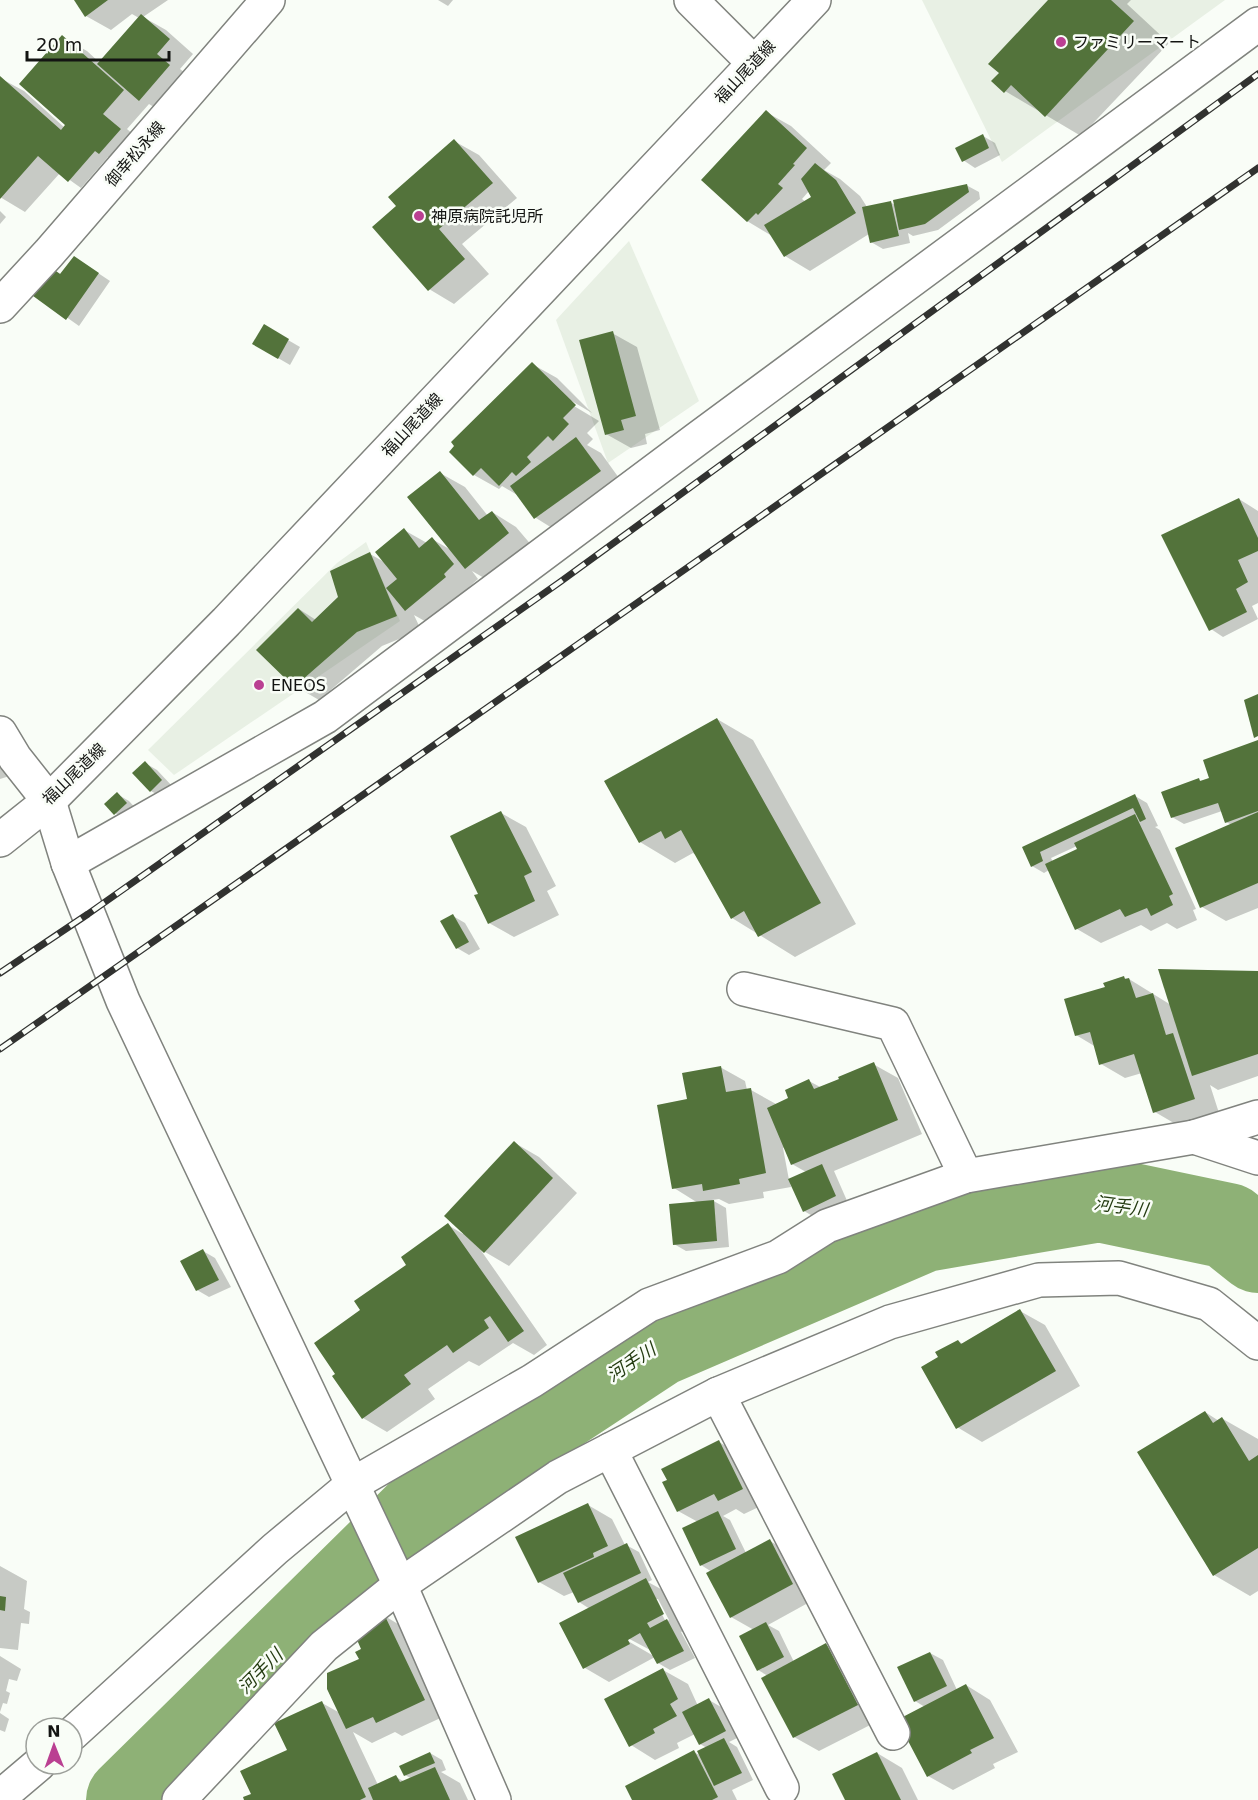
<svg xmlns="http://www.w3.org/2000/svg" width="1258" height="1800" viewBox="0 0 1258 1800" font-family="'DejaVu Sans','Noto Sans JP',sans-serif">
	<style>
		.built { fill: #e8f0e4 }
		.shadow { fill: #0003; fill-rule: evenodd }
		.lines { fill: none; stroke-linecap: round; stroke-linejoin: round }
		.river { stroke: #8eb176; stroke-width: 86 }
		.building { fill: #53733b }
		.minor-casing { stroke: #80837e; stroke-width: 36 }
		.major-casing { stroke: #80837e; stroke-width: 36 }
		.minor { stroke: #fff; stroke-width: 33 }
		.major { stroke: #fff; stroke-width: 33 }
		.rail-casing { stroke: #313230; stroke-width: 7 }
		.rail { stroke: #f9fdf7; stroke-width: 4.5; stroke-dasharray: 14; stroke-linecap: butt }
		.poi-dot { fill: #ba4092; stroke: #f9fdf7; stroke-width: 2 }
		.labels { text-anchor: middle; dominant-baseline: central; stroke-width: 5; stroke-linejoin: round; paint-order: stroke }
		.poi-label { font-size: 16px; fill: #131412; stroke: #f9fdf7; text-anchor: start }
		.street-label { font-size: 16px; fill: #131412; stroke: #f9fdf7 }
		.water-label { font-size: 18px; font-style: italic; fill: #253c12; stroke: #f9fdf7 }
	</style>
	<rect width="100%" height="100%" fill="#f9fdf7"/>
	<!-- built -->
	<g class="built">
		<polygon points="922,0 1225,0 1002,162"/>
		<polygon points="629,241 699,401 608,463 556,320"/>
		<polygon points="366,542 400,621 174,775 148,750 337,563"/>
	</g>
	<!-- shadow -->
	<g class="shadow">
		<polygon points="75,0 168,0 143,17 166,30 193,54 180,69 194,80 165,114 149,104 127,129 144,144 124,167 108,157 81,188 60,173 25,212 0,197 0,78 24,91 65,128 62,37 87,51 100,63 139,18 132,14 111,30 86,16"/>
		<polygon points="438,0 453,0 448,6"/>
		<polygon points="1050,0 1131,0 1127,4 1169,43 1081,136 1005,91 1001,73"/>
		<path d="M 766,112 L 791,126 L 831,163 L 824,170 L 840,179 L 860,196 L 867,207 L 890,202 L 895,205 L 966,185 L 979,192 L 980,199 L 938,230 L 913,236 L 908,233 L 910,243 L 883,249 L 871,242 L 869,234 L 810,271 L 785,256 L 772,236 L 747,221 ZM 809,191 L 813,197 L 806,202 L 802,199 Z"/>
		<polygon points="983,136 995,143 1000,155 975,168 963,160"/>
		<polygon points="454,141 479,155 517,198 462,244 489,274 454,304 429,289 399,206"/>
		<polygon points="0,211 6,217 0,224"/>
		<polygon points="86,265 110,281 79,326 31,292 49,267 62,275"/>
		<polygon points="264,326 300,347 290,365 254,344"/>
		<polygon points="612,333 637,347 660,430 645,434 647,444 631,448 606,434"/>
		<polygon points="532,364 557,378 592,413 570,400 569,403 599,421 587,433 593,439 587,445 601,453 624,485 560,533 536,518 519,496 502,486 499,489 474,475 451,452"/>
		<polygon points="440,473 465,487 488,516 492,512 516,527 533,547 491,582 472,571 478,579 467,589 470,592 430,624 414,615 421,630 382,646 319,700 295,686 299,609 316,620 339,597 370,554 386,563 404,530 427,543 432,539 451,550"/>
		<polygon points="1239,499 1258,511 1258,603 1252,606 1258,619 1223,637 1211,629"/>
		<polygon points="717,719 753,740 856,924 795,957 732,918 697,856 693,853 675,863 640,842"/>
		<polygon points="1258,742 1258,908 1226,921 1202,907 1232,825 1226,822 1222,811 1184,824 1172,817 1199,780 1203,782 1211,779"/>
		<polygon points="0,749 16,774 0,779"/>
		<polygon points="145,763 157,770 173,787 163,798 151,791"/>
		<polygon points="117,794 129,801 138,811 127,820 115,813"/>
		<path d="M 1135,796 L 1147,803 L 1158,826 L 1155,827 L 1160,830 L 1196,909 L 1193,910 L 1197,920 L 1177,929 L 1167,923 L 1151,931 L 1141,925 L 1101,943 L 1077,929 L 1049,870 L 1044,873 L 1032,866 L 1024,848 ZM 1077,846 L 1079,850 L 1053,862 L 1051,858 Z"/>
		<polygon points="501,813 526,827 556,886 547,891 559,915 514,937 489,923"/>
		<polygon points="453,916 465,923 480,949 469,955 457,948"/>
		<polygon points="1258,972 1258,1076 1218,1090 1210,1085 1219,1113 1179,1126 1155,1112 1142,1073 1125,1078 1101,1064 1096,1047 1076,1035 1107,988 1123,978 1129,979 1171,1005"/>
		<path d="M 873,1064 L 898,1078 L 922,1134 L 834,1171 L 848,1203 L 816,1218 L 804,1211 L 790,1181 L 791,1187 L 763,1192 L 764,1198 L 729,1204 L 719,1199 L 712,1200 L 726,1208 L 729,1247 L 686,1251 L 674,1244 L 698,1203 L 674,1188 L 689,1101 L 720,1067 L 745,1081 L 747,1090 L 751,1090 L 776,1104 L 790,1099 L 809,1081 L 822,1088 ZM 785,1147 L 792,1164 L 806,1172 L 789,1180 L 783,1148 Z"/>
		<polygon points="515,1143 539,1157 577,1193 509,1266 480,1249 547,1345 534,1355 513,1343 479,1366 469,1361 428,1389 435,1399 387,1432 363,1418 363,1310 448,1225 463,1234"/>
		<polygon points="203,1251 215,1258 231,1287 209,1297 197,1290"/>
		<polygon points="1020,1311 1045,1325 1080,1386 982,1442 957,1427 940,1358 958,1341 963,1344"/>
		<polygon points="1205,1412 1219,1421 1223,1419 1258,1439 1258,1591 1250,1596 1214,1575"/>
		<polygon points="719,1442 743,1456 767,1503 744,1514 736,1509 723,1516 730,1520 746,1553 770,1541 794,1555 817,1598 768,1625 779,1631 794,1662 826,1645 851,1659 882,1719 819,1751 794,1737 768,1676 758,1670 754,1630 731,1617 712,1572 701,1565 698,1522 678,1511"/>
		<path d="M 588,1505 L 612,1519 L 625,1545 L 626,1545 L 639,1552 L 652,1580 L 648,1582 L 670,1594 L 688,1629 L 681,1632 L 695,1658 L 670,1670 L 658,1663 L 655,1657 L 609,1682 L 585,1668 L 590,1609 L 579,1602 L 574,1592 L 564,1596 L 539,1582 ZM 654,1599 L 658,1599 L 669,1620 L 666,1622 ZM 622,1635 L 652,1651 L 652,1655 L 621,1637 Z"/>
		<polygon points="0,1566 27,1581 24,1609 30,1612 29,1624 21,1623 18,1650 0,1648"/>
		<polygon points="383,1615 408,1630 449,1714 402,1736 395,1732 372,1743 353,1732 378,1785 396,1777 405,1782 412,1779 405,1775 430,1753 442,1760 446,1770 441,1772 460,1783 468,1800 246,1800 253,1794 289,1751 322,1703 340,1713 363,1650"/>
		<polygon points="930,1653 943,1660 957,1690 966,1685 990,1700 1018,1752 993,1764 995,1768 953,1790 928,1776 925,1707 915,1701"/>
		<polygon points="0,1656 21,1669 17,1681 9,1679 6,1691 10,1693 7,1704 3,1703 0,1712"/>
		<polygon points="663,1670 688,1684 698,1706 709,1700 721,1707 737,1738 729,1742 737,1747 753,1780 732,1790 737,1800 633,1800 694,1752 701,1756 707,1748 700,1744 695,1734 677,1743 679,1748 655,1760 631,1745"/>
		<polygon points="0,1713 9,1719 5,1732 0,1730"/>
		<polygon points="877,1753 902,1768 918,1800 847,1800"/>
	</g>
	<g class="lines">
		<!-- river -->
		<polyline class="river" points="129,1800 460,1474 657,1344 924,1229 1099,1199 1228,1226 1258,1250"/>
	</g>
	<!-- building -->
	<g class="building">
		<polygon points="74,0 108,0 85,17"/>
		<polygon points="1048,0 1111,0 1134,21 1045,117 1011,85 1004,93 991,81 999,73 988,64"/>
		<polygon points="141,14 170,39 157,54 170,65 139,101 97,64"/>
		<polygon points="62,35 124,90 103,114 121,129 99,154 95,151 68,182 38,156 0,199 0,76 61,130 65,125 19,84"/>
		<polygon points="766,110 807,148 793,164 795,165 778,184 783,188 758,215 756,213 747,222 701,180"/>
		<polygon points="983,134 989,148 962,162 955,148"/>
		<polygon points="454,139 493,183 439,229 465,259 428,291 372,227 396,206 388,197"/>
		<polygon points="815,163 836,180 856,213 784,257 764,225 811,197 801,179"/>
		<polygon points="967,184 969,192 925,224 899,230 893,200"/>
		<polygon points="891,201 899,236 870,243 862,207"/>
		<polygon points="74,256 99,273 66,320 29,293 49,266 60,274"/>
		<polygon points="264,324 289,339 278,359 252,344"/>
		<polygon points="613,331 636,416 621,420 624,430 605,435 579,340"/>
		<polygon points="532,362 576,405 563,418 569,424 553,441 548,436 527,457 531,462 516,476 512,472 499,486 481,468 473,476 449,452 454,446 451,442"/>
		<polygon points="576,437 601,471 534,519 510,486"/>
		<polygon points="440,471 479,520 492,511 509,533 465,569 407,497"/>
		<polygon points="1239,498 1258,538 1258,551 1238,560 1248,582 1236,589 1247,612 1209,631 1161,535"/>
		<polygon points="404,528 419,548 432,537 454,564 444,574 446,577 405,611 386,588 397,579 375,552"/>
		<polygon points="370,552 397,616 357,632 294,687 256,650 298,608 312,622 338,597 330,571"/>
		<polygon points="1258,694 1258,736 1254,738 1244,700"/>
		<polygon points="717,718 821,903 758,937 744,911 731,919 681,830 665,839 661,831 639,843 604,781"/>
		<polygon points="1258,740 1258,811 1225,823 1218,803 1171,818 1161,792 1199,778 1200,781 1209,778 1203,760"/>
		<polygon points="145,761 162,780 150,792 132,773"/>
		<polygon points="117,792 127,803 114,815 104,804"/>
		<polygon points="1135,794 1146,819 1140,822 1133,808 1040,852 1043,861 1031,867 1022,847"/>
		<polygon points="501,811 532,872 524,876 535,901 488,924 474,895 478,894 450,836"/>
		<polygon points="1258,812 1258,883 1200,908 1175,848"/>
		<polygon points="1135,814 1173,894 1169,896 1173,905 1151,916 1147,908 1125,917 1120,909 1075,930 1045,864 1077,849 1074,843"/>
		<polygon points="453,914 469,942 456,949 440,921"/>
		<polygon points="1158,969 1258,971 1258,1054 1192,1076"/>
		<polygon points="1124,976 1125,979 1129,978 1136,998 1153,993 1166,1035 1173,1033 1195,1099 1153,1113 1134,1054 1099,1065 1090,1032 1075,1036 1064,999 1105,987 1103,983"/>
		<polygon points="874,1062 898,1120 791,1165 767,1108 788,1098 785,1090 809,1079 814,1089 839,1079 838,1077"/>
		<polygon points="721,1066 726,1092 751,1088 766,1173 739,1179 740,1184 703,1191 702,1184 672,1189 657,1105 687,1099 682,1073"/>
		<polygon points="514,1141 553,1178 484,1253 444,1216"/>
		<polygon points="822,1164 836,1196 803,1212 788,1179"/>
		<polygon points="714,1200 717,1241 673,1245 669,1204"/>
		<polygon points="448,1223 524,1331 508,1342 490,1316 484,1320 489,1328 453,1353 447,1345 404,1375 411,1384 362,1419 332,1376 335,1374 314,1343 360,1310 354,1301 406,1265 401,1257"/>
		<polygon points="203,1249 219,1280 196,1291 180,1261"/>
		<polygon points="1020,1309 1056,1371 956,1429 921,1367 938,1357 935,1352 958,1340 961,1344"/>
		<polygon points="1205,1411 1213,1423 1222,1417 1249,1461 1258,1455 1258,1548 1213,1576 1137,1452"/>
		<polygon points="719,1440 743,1489 718,1501 714,1494 677,1512 662,1482 667,1480 661,1469"/>
		<polygon points="588,1503 608,1546 593,1553 594,1557 538,1583 515,1537"/>
		<polygon points="718,1511 736,1549 700,1566 682,1528"/>
		<polygon points="770,1539 793,1584 730,1618 706,1573"/>
		<polygon points="627,1543 641,1573 578,1603 563,1573"/>
		<polygon points="646,1578 664,1614 647,1623 650,1628 667,1619 684,1651 657,1664 640,1633 628,1640 630,1644 583,1669 559,1623"/>
		<polygon points="0,1596 6,1597 5,1611 0,1610"/>
		<polygon points="384,1614 425,1700 376,1723 373,1717 346,1729 327,1689 327,1673 359,1659 355,1652 361,1649 354,1633"/>
		<polygon points="766,1622 784,1657 757,1671 739,1636"/>
		<polygon points="826,1643 858,1705 793,1738 761,1678"/>
		<polygon points="930,1652 947,1686 914,1702 897,1667"/>
		<polygon points="663,1668 678,1699 670,1704 677,1716 653,1729 655,1733 629,1747 604,1699"/>
		<polygon points="966,1684 994,1738 970,1750 972,1753 927,1777 897,1720"/>
		<polygon points="709,1698 726,1731 699,1745 682,1712"/>
		<polygon points="322,1701 366,1797 360,1800 244,1800 243,1797 251,1794 240,1771 287,1750 274,1723"/>
		<polygon points="724,1738 742,1773 714,1786 697,1751"/>
		<polygon points="694,1750 718,1797 712,1800 632,1800 625,1786"/>
		<polygon points="430,1752 435,1763 404,1776 399,1766"/>
		<polygon points="877,1752 901,1800 845,1800 832,1774"/>
		<polygon points="435,1767 450,1800 373,1800 368,1788 396,1775 400,1782"/>
	</g>
	<g class="lines">
		<!-- minor casing -->
		<g class="minor-casing">
			<g id="minor">
				<polyline points="691,0 754,63"/>
				<polyline points="0,733 15,758 49,801 68,863 123,1001 400,1585 494,1800"/>
				<polyline points="68,863 325,717 697,439 1258,24"/>
				<polyline points="744,989 893,1024 966,1176"/>
				<polyline points="1194,1137 1258,1158"/>
				<polyline points="718,1394 893,1733"/>
				<polyline points="610,1450 782,1788"/>
				<polyline points="72,1734 275,1549 353,1484 532,1381 649,1305 778,1257 827,1226 966,1176 1194,1137 1258,1117"/>
				<polyline points="0,1797 39,1764"/>
				<polyline points="179,1800 324,1646 400,1585 558,1477 718,1394 890,1322 1039,1280 1119,1278 1209,1304 1258,1343"/>
			</g>
		</g>
		<!-- major casing -->
		<g class="major-casing">
			<g id="major">
				<polyline points="0,306 49,253 268,0"/>
				<polyline points="0,840 49,801 226,622 814,0"/>
			</g>
		</g>
		<!-- minor -->
		<use href="#minor" class="minor"/>
		<!-- major -->
		<use href="#major" class="major"/>
		<!-- rail casing -->
		<g class="rail-casing">
			<g id="rail">
				<polyline points="0,973 88,914 560,582 1258,74"/>
				<polyline points="0,1049 1258,168"/>
			</g>
		</g>
		<!-- rail -->
		<use href="#rail" class="rail"/>
	</g>
	<!-- markers -->
	<g class="poi-dot">
		<circle cx="1061" cy="42" r="6"/>
		<circle cx="419" cy="216" r="6"/>
		<circle cx="259" cy="685" r="6"/>
	</g>
	<g class="labels">
		<!-- poi labels -->
		<g class="poi-label">
			<text x="1073" y="42">ファミリーマート</text>
			<text x="431" y="216">神原病院託児所</text>
			<text x="271" y="685">ENEOS</text>
		</g>
		<!-- street labels -->
		<g class="street-label">
			<text transform="translate(745 72) rotate(-47)">福山尾道線</text>
			<text transform="translate(135 154) rotate(-49)">御幸松永線</text>
			<text transform="translate(412 425) rotate(-47)">福山尾道線</text>
			<text transform="translate(74 774) rotate(-44)">福山尾道線</text>
		</g>
		<!-- water labels -->
		<g class="water-label">
			<text transform="translate(1121 1206) rotate(8)">河手川</text>
			<text transform="translate(631 1362) rotate(-33)">河手川</text>
			<text transform="translate(260 1671) rotate(-45)">河手川</text>
		</g>
	</g>
	<!-- north arrow -->
	<g transform="translate(54 1746) rotate(359)"><circle r="28" fill="#f9fdf7" stroke="#9da09b" stroke-width="1.5"/>
	<path d="M0-4.5L10 22L0 15L-10 22Z" fill="#ba4092"/>
	<text y="-9" font-size="16" font-weight="bold" text-anchor="middle" fill="#131412">N</text>
	</g>
	<!-- scale -->
	<path d="M27 51v9h142v-9" fill="none" stroke="#131412" stroke-width="3"/>
	<text x="36" y="51" font-size="18" fill="#131412" stroke="#f9fdf7" stroke-width="4.5" paint-order="stroke">20 m</text>
</svg>
